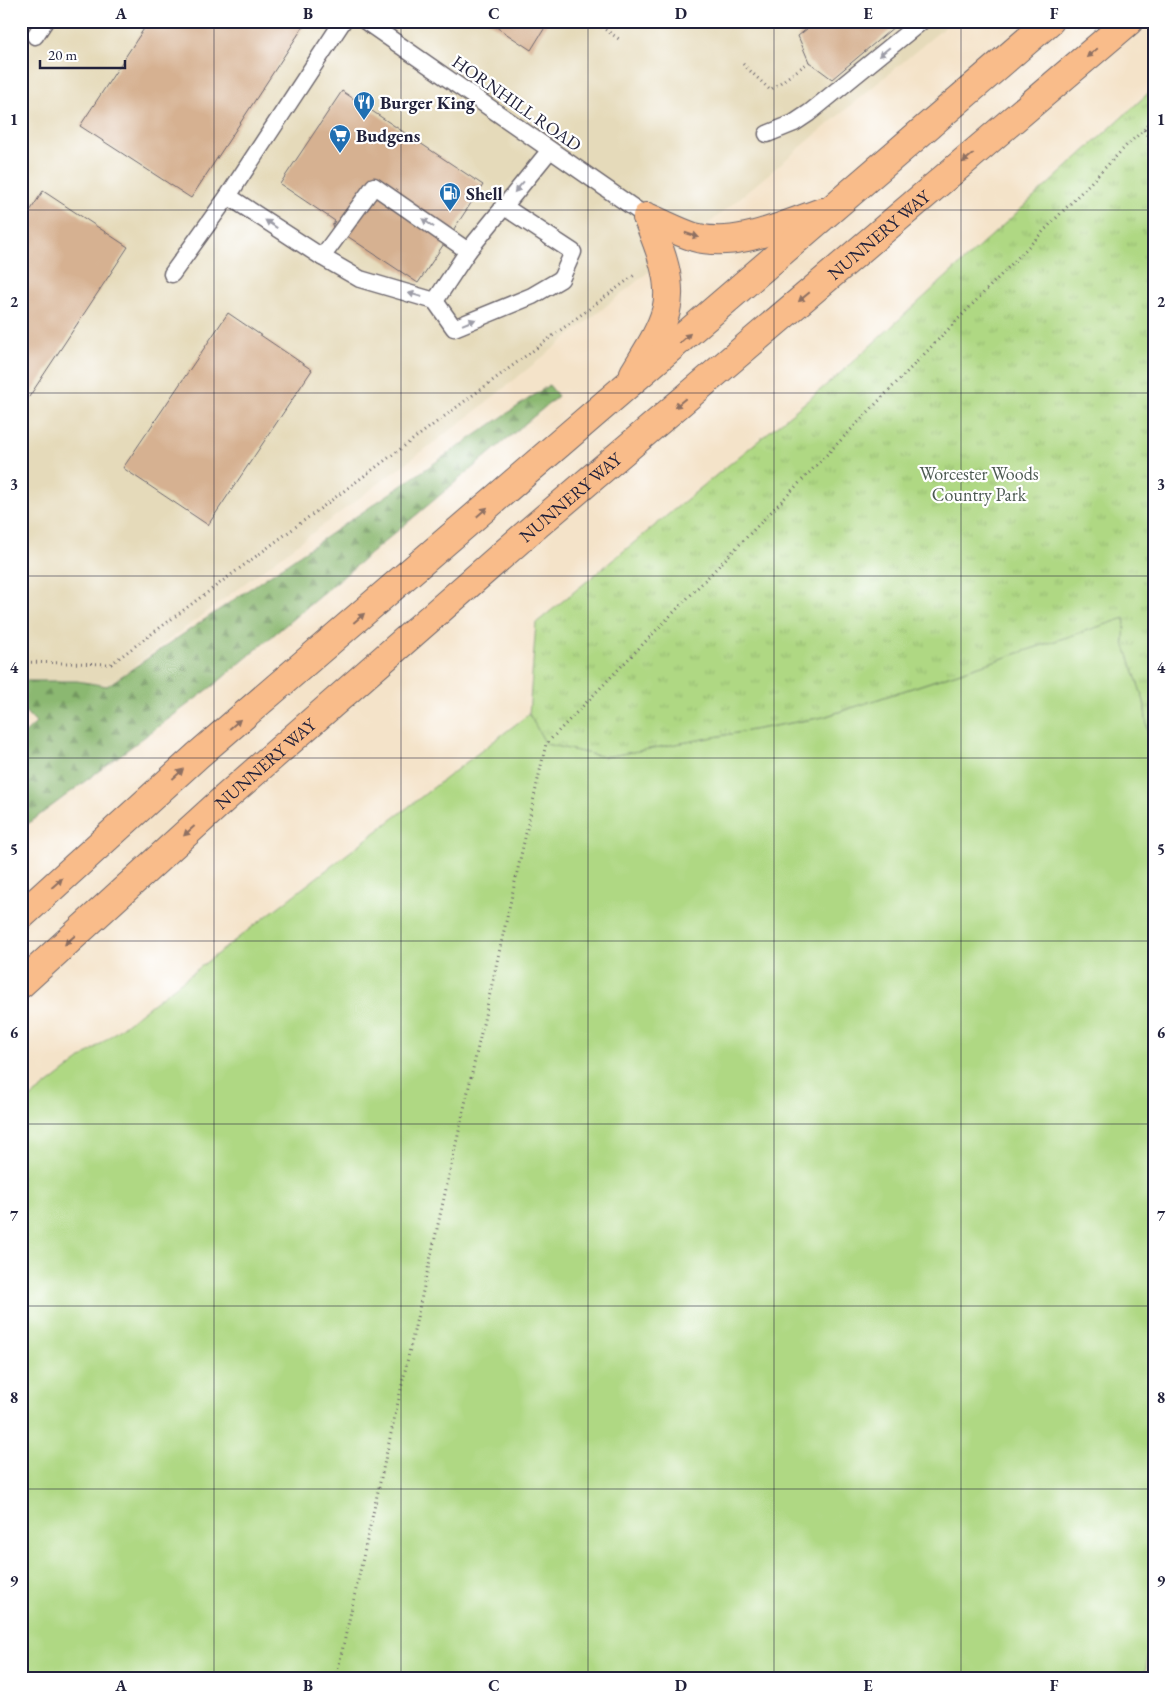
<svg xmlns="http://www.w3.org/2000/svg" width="1175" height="1699" viewBox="0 0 1175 1699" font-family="'EB Garamond',serif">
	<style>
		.built { fill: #e5daba }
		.green { fill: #afd883; stroke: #687d5f }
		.forest { fill: url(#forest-firs); stroke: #566d56 }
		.park { fill: url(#park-tufts); stroke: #687d5f }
		.building { fill: #d6b191 }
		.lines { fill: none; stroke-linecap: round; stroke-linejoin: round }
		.lane-casing { stroke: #6c666d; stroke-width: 19 }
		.primary-casing { stroke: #6c666d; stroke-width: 30 }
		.path { stroke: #6c666d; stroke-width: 3; stroke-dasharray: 1 4; stroke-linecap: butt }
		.lane { stroke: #fff; stroke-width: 16 }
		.primary { stroke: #f9bc8a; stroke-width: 28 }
		.oneway { fill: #9c9ca7 }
		.oneway2 { fill: #8e6f62 }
		.grid { fill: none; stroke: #22223b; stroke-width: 1; stroke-opacity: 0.55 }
		.labels { text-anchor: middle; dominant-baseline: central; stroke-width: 4.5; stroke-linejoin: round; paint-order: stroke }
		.poi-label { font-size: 18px; font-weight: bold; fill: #22223b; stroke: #fff; text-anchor: start }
		.street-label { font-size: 18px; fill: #22223b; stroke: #fff }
		.park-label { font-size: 18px; fill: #4c5951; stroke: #fff }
		.neatline { fill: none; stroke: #22223b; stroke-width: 2 }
		.grid-label { font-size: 16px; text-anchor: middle; font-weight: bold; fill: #22223b }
	</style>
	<defs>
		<pattern id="forest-firs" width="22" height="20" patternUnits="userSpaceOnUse" patternTransform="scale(1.25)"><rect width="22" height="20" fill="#8bb871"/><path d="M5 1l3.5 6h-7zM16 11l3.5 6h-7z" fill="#71955e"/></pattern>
		<pattern id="park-tufts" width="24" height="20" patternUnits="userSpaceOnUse" patternTransform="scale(1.25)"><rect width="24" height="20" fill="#afd883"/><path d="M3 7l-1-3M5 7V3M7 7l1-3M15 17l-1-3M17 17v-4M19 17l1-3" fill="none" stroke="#96b972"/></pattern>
	</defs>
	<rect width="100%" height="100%" fill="#fff"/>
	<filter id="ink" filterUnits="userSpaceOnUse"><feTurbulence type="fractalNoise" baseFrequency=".02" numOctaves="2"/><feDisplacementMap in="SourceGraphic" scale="10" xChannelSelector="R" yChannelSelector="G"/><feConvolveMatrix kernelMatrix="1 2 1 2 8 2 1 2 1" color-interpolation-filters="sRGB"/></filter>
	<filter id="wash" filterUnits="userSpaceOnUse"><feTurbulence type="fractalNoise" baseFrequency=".0096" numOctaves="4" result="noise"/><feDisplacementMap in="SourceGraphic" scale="20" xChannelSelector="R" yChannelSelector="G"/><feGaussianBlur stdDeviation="1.12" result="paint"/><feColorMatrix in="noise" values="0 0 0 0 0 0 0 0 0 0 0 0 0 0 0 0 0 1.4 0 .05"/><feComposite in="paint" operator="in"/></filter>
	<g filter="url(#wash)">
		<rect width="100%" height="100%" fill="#f4e3c9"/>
		<!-- built -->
		<polygon class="built" points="21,21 952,21 718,216 468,417 107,686 77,681 21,681"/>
		<!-- green -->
		<polygon class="green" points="1125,618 1124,643 1144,701 1154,784 1154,1600 1145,1678 21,1678 21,1105 529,714 546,744 605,757 824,717"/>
		<!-- forest -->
		<polygon class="forest" points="549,385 558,396 214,685 21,829 21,737 36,723 21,707 21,681 77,681 107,686"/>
		<!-- park -->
		<polygon class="park" points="1154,88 1154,784 1144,701 1124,643 1125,618 823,717 605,757 546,744 529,714 536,623 836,377"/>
		<g id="blocks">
			<!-- building -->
			<g class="building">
				<polygon points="149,21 307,21 191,198 80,126"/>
				<polygon points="487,21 549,21 531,50"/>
				<polygon points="817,21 901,21 832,79 809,62 798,36"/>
				<polygon points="342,91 483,185 418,283 332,226 335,221 280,184"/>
				<polygon points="43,191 128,247 25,403 21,400 21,225"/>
				<polygon points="228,313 312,370 208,525 123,468"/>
			</g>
		</g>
	</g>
	<g filter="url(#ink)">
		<use href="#blocks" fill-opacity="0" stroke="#6c666d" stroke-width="1"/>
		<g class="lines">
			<!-- lane casing -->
			<g class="lane-casing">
				<g id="lane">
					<polyline points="365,21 647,217"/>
					<polyline points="35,36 45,21"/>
					<polyline points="767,134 794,123 809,113 922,21"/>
					<polyline points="228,196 322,257 360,279 435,301 468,251 550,150"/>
					<polyline points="322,257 374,186 468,251"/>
					<polyline points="172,274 228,196 343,21"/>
					<polyline points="435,301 454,328 532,296 561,279 573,252 503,206"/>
				</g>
			</g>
			<!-- primary casing -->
			<g class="primary-casing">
				<g id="primary">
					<path d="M 647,217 C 662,223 678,232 694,237 C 736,249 783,225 822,212"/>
					<path d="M 634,373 C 646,353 660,333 666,311 C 674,280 658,245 647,217"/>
					<polyline points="21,916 198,755 1050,21"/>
					<path id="s1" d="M 21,984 L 225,798 L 524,536 L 1129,21"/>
				</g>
			</g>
			<!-- path -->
			<g class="path">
				<polyline points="593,21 619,39"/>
				<polyline points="743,64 770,90 809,62"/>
				<polyline points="1144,130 1149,140 1154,357"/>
				<polyline points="1154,473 1149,576 1154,583"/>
				<polyline points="21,662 111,664 636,274"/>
				<polyline points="336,1678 546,744 1129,143 1144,130 1154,113"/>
			</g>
			<!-- lane -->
			<use href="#lane" class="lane"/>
			<!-- primary -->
			<use href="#primary" class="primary"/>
		</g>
		<!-- one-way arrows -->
		<defs><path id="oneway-solid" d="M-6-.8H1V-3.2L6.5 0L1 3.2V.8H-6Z" transform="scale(1.25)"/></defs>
		<g class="oneway">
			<use href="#oneway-solid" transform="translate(884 52) rotate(140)"/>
			<use href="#oneway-solid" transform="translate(519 187) rotate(131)"/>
			<use href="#oneway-solid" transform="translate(428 223) rotate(-145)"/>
			<use href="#oneway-solid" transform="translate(271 224) rotate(-147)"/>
			<use href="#oneway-solid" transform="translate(415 295) rotate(-164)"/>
			<use href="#oneway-solid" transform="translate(469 322) rotate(-22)"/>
		</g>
		<g class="oneway2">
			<use href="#oneway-solid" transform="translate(1092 53) rotate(140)"/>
			<use href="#oneway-solid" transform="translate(968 158) rotate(140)"/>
			<use href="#oneway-solid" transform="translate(692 235) rotate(17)"/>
			<use href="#oneway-solid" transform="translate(804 297) rotate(140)"/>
			<use href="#oneway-solid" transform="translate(685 338) rotate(-41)"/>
			<use href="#oneway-solid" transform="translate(680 403) rotate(140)"/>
			<use href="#oneway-solid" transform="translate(482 512) rotate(-41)"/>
			<use href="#oneway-solid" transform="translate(359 618) rotate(-41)"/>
			<use href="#oneway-solid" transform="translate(235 724) rotate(-41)"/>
			<use href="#oneway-solid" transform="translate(178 774) rotate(-42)"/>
			<use href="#oneway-solid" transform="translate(189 831) rotate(138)"/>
			<use href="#oneway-solid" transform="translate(57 883) rotate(-42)"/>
			<use href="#oneway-solid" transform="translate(70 940) rotate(138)"/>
		</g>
	</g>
	<!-- grid -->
	<path class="grid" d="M 214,21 L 214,1678M 401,21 L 401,1678M 588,21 L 588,1678M 774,21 L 774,1678M 961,21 L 961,1678M 21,210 L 1154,210M 21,393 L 1154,393M 21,576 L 1154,576M 21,758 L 1154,758M 21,941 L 1154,941M 21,1124 L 1154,1124M 21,1306 L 1154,1306M 21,1489 L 1154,1489"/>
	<!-- icons -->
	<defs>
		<g id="restaurant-pin" transform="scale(1.125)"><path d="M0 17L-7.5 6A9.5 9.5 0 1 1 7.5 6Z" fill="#1f6fb2" stroke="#fff"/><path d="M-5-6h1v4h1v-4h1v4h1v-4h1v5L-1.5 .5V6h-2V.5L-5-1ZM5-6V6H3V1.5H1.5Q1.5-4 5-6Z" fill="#fff"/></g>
		<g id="supermarket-pin" transform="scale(1.125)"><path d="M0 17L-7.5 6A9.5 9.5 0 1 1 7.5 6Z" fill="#1f6fb2" stroke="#fff"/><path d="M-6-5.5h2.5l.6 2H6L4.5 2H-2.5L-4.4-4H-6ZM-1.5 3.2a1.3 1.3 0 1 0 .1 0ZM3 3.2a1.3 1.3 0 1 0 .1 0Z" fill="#fff"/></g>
		<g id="fuel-pin" transform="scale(1.125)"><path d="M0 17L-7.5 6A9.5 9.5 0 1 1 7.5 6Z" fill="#1f6fb2" stroke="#fff"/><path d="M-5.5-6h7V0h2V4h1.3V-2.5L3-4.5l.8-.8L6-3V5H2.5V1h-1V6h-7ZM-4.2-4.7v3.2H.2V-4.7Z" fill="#fff"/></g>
	</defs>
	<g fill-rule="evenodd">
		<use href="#restaurant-pin" x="364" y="102"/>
		<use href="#supermarket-pin" x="340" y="135"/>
		<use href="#fuel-pin" x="450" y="193"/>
	</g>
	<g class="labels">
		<!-- poi labels -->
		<g class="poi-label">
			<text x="380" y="102">Burger King</text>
			<text x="356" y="135">Budgens</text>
			<text x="466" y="193">Shell</text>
		</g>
		<!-- street labels -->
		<g class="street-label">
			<text transform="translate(517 103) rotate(35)">HORNHILL ROAD</text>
			<text stroke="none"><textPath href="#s1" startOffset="1139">NUNNERY WAY</textPath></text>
			<text stroke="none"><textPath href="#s1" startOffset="734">NUNNERY WAY</textPath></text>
			<text stroke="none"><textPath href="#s1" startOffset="329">NUNNERY WAY</textPath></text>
		</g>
		<!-- park labels -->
		<g class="park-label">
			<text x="979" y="473">Worcester Woods<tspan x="979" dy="21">Country Park</tspan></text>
		</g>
	</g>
	<!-- margin -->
	<rect width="1175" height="1699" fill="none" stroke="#fff" stroke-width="55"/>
	<!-- scale -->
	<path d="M40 60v8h85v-8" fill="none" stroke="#22223b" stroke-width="2.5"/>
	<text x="48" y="60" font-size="15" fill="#22223b" stroke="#ffffff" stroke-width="4" paint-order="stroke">20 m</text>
	<rect x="28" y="28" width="1120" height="1644" class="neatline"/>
	<g class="grid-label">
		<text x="121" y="19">A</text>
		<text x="308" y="19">B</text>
		<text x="494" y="19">C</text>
		<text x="681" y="19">D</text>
		<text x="868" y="19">E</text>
		<text x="1054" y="19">F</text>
		<text x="14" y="125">1</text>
		<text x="1161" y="125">1</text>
		<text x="14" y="307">2</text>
		<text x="1161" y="307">2</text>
		<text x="14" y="490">3</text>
		<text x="1161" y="490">3</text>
		<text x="14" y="673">4</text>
		<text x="1161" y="673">4</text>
		<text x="14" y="855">5</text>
		<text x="1161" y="855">5</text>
		<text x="14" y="1038">6</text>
		<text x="1161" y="1038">6</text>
		<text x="14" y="1221">7</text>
		<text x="1161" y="1221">7</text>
		<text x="14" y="1403">8</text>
		<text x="1161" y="1403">8</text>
		<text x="14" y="1586">9</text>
		<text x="1161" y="1586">9</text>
		<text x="121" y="1691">A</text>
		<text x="308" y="1691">B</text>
		<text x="494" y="1691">C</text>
		<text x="681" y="1691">D</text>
		<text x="868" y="1691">E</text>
		<text x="1054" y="1691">F</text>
	</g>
</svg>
